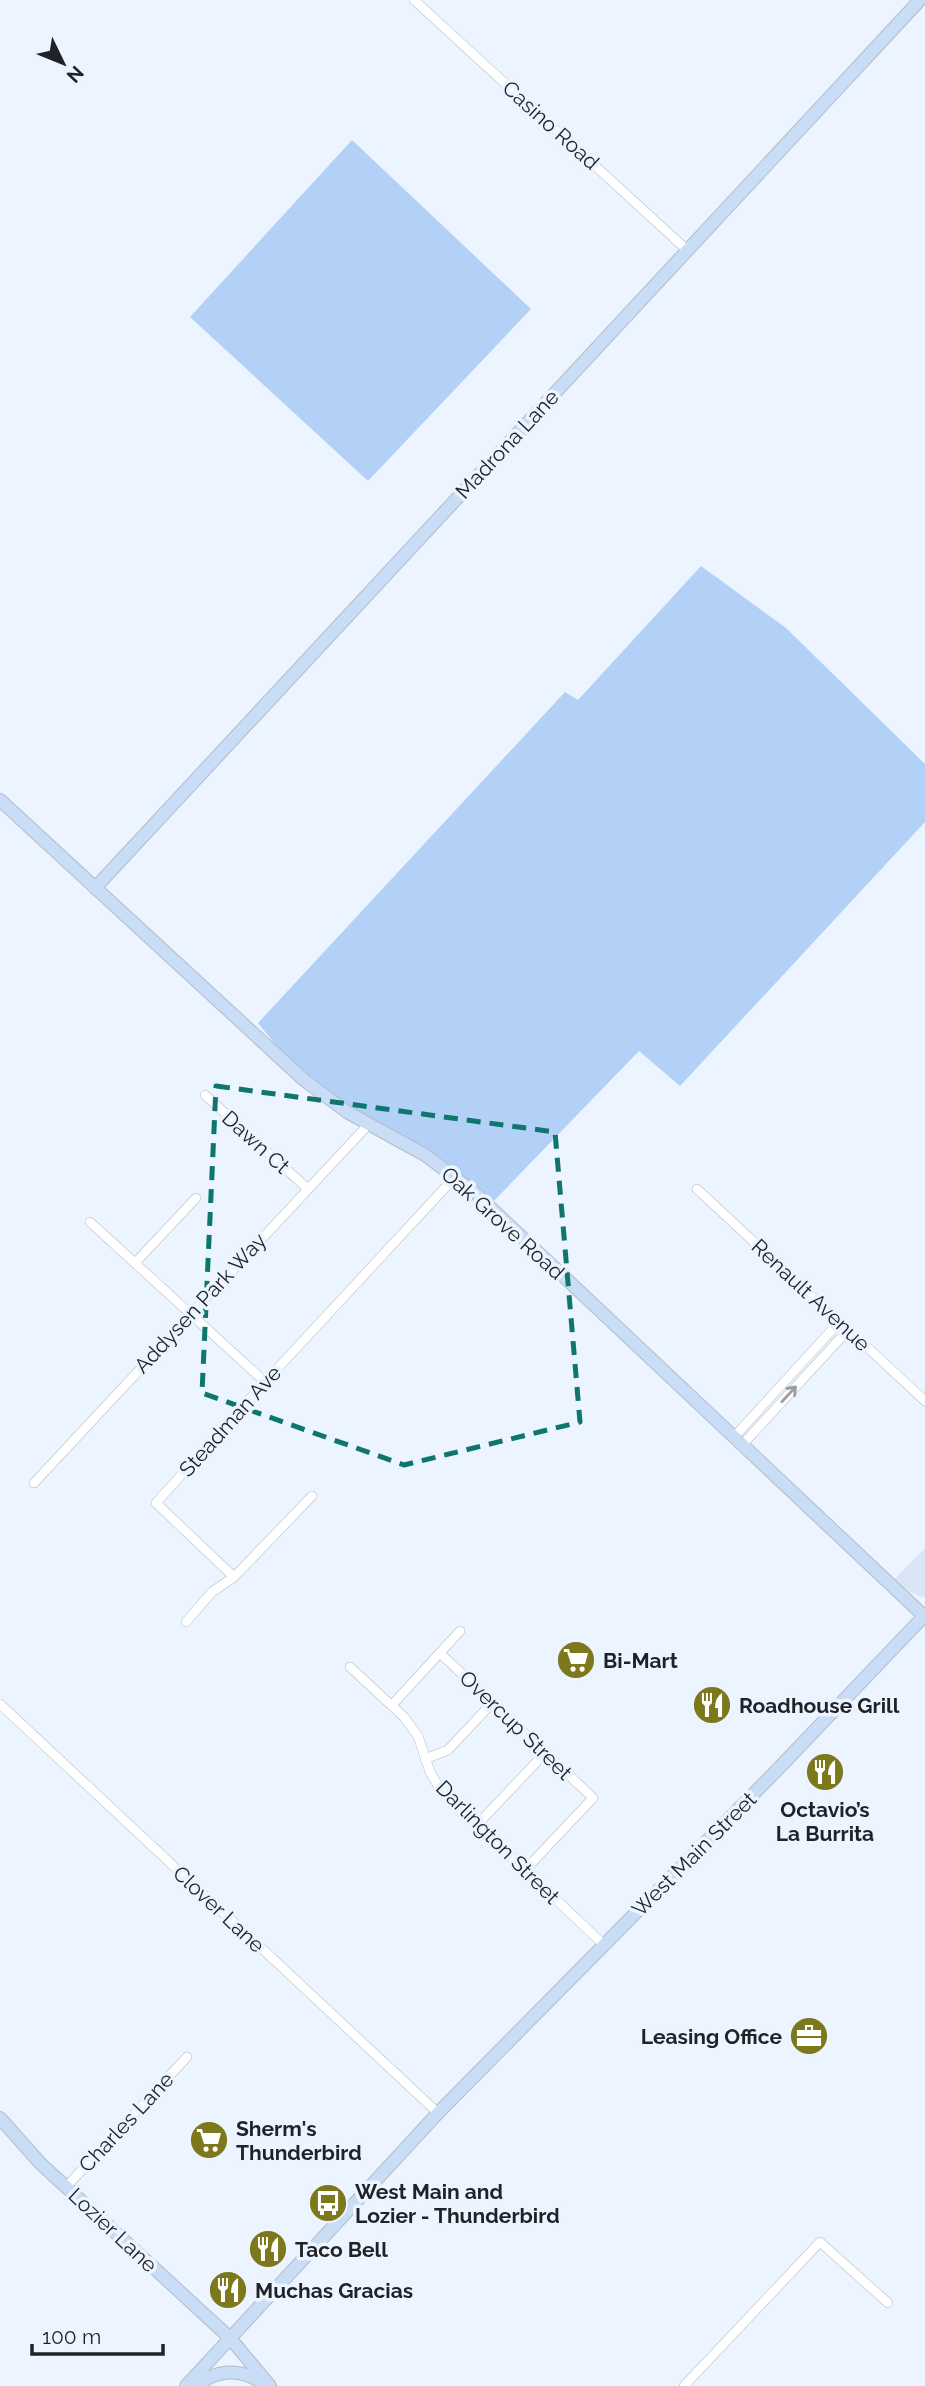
<svg xmlns="http://www.w3.org/2000/svg" width="925" height="2386" viewBox="0 0 925 2386" font-family="Raleway,sans-serif">
	<style>
		.built { fill: #d9e6f7 }
		.green { fill: #b3d1f7 }
		.lines { fill: none; stroke-linecap: round; stroke-linejoin: round }
		.street-casing { stroke: #b4bcc6; stroke-width: 10 }
		.secondary-casing { stroke: #b4bcc6; stroke-width: 14 }
		.street { stroke: #fff; stroke-width: 9 }
		.secondary { stroke: #c9ddf7; stroke-width: 12 }
		.oneway { stroke: #9a9c9d }
		.marked { fill: none; stroke: #0f766e; stroke-width: 5; stroke-dasharray: 14 9; stroke-linejoin: round }
		.labels { text-anchor: middle; dominant-baseline: central; stroke-width: 7; stroke-linejoin: round; paint-order: stroke }
		.street-label { font-size: 21px; fill: #1f2226; stroke: #ebf4ff }
		.poi-label { font-size: 21px; font-weight: bold; fill: #1f2226; stroke: #ebf4ff; text-anchor: start }
	</style>
	<rect width="100%" height="100%" fill="#ebf4ff"/>
	<!-- built -->
	<polygon class="built" points="925,1548 925,1597 922,1597 910,1592 895,1579"/>
	<!-- green -->
	<g class="green">
		<polygon points="352,140 531,309 368,481 190,317"/>
		<polygon points="701,566 786,628 925,764 925,822 680,1086 639,1051 489,1206 441,1166 304,1080 258,1023 565,692 578,700"/>
	</g>
	<g class="lines">
		<!-- street casing -->
		<g class="street-casing">
			<g id="street">
				<polyline points="414,0 687,250"/>
				<polyline points="205,1095 308,1189"/>
				<polyline points="697,1189 925,1401"/>
				<polyline points="90,1222 265,1382"/>
				<polyline points="135,1263 196,1198"/>
				<polyline points="735,1436 840,1321"/>
				<polyline points="743,1444 848,1330"/>
				<polyline points="34,1483 368,1125"/>
				<polyline points="312,1496 234,1577 156,1503 265,1382 455,1177"/>
				<polyline points="186,1622 212,1592 234,1577"/>
				<polyline points="440,1653 593,1798 525,1870"/>
				<polyline points="350,1667 404,1717 418,1736 430,1772 440,1789 604,1945"/>
				<polyline points="0,1704 438,2113"/>
				<polyline points="392,1705 460,1631"/>
				<polyline points="425,1759 448,1750 493,1702"/>
				<polyline points="477,1825 545,1753"/>
				<polyline points="66,2187 187,2057"/>
				<polyline points="684,2386 820,2242 888,2303"/>
			</g>
		</g>
		<!-- secondary casing -->
		<g class="secondary-casing">
			<g id="secondary">
				<polyline points="0,800 304,1080 347,1112 425,1155 474,1192 924,1616"/>
				<polyline points="95,888 920,0"/>
				<polyline points="0,2118 40,2163 230,2338 270,2386"/>
				<polyline points="186,2386 438,2113 779,1768 925,1615"/>
				<path d="M 198,2386 C 217,2367 246,2369 266,2386"/>
			</g>
		</g>
		<!-- street -->
		<use href="#street" class="street"/>
		<!-- secondary -->
		<use href="#secondary" class="secondary"/>
	</g>
	<!-- one-way arrows -->
	<defs><path id="oneway-shaft" d="M-6 0H5M1.5-3L5.5 0L1.5 3" fill="none" stroke-width="1.6" stroke-linecap="round" stroke-linejoin="round" transform="scale(1.75)"/></defs>
	<use class="oneway" href="#oneway-shaft" transform="translate(789 1394) rotate(-47)"/>
	<!-- marked area -->
	<path class="marked" d="M 216,1086 L 555,1132 L 580,1422 L 404,1465 L 202,1393 Z"/>
	<!-- icons -->
	<defs>
		<g id="supermarket-disc" transform="scale(2.0125)"><circle r="9.5" fill="#7e781d" stroke="#ebf4ff"/><path d="M-6-5.5h2.5l.6 2H6L4.5 2H-2.5L-4.4-4H-6ZM-1.5 3.2a1.3 1.3 0 1 0 .1 0ZM3 3.2a1.3 1.3 0 1 0 .1 0Z" fill="#fff"/></g>
		<g id="restaurant-disc" transform="scale(2.0125)"><circle r="9.5" fill="#7e781d" stroke="#ebf4ff"/><path d="M-5-6h1v4h1v-4h1v4h1v-4h1v5L-1.5 .5V6h-2V.5L-5-1ZM5-6V6H3V1.5H1.5Q1.5-4 5-6Z" fill="#fff"/></g>
		<g id="office-disc" transform="scale(2.0125)"><circle r="9.5" fill="#7e781d" stroke="#ebf4ff"/><path d="M-6-3h4V-5.5h4V-3h4V5H-6ZM-1-4.5V-3h2v-1.5ZM-6 0V1H6V0Z" fill="#fff"/></g>
		<g id="bus-disc" transform="scale(2.0125)"><circle r="9.5" fill="#7e781d" stroke="#ebf4ff"/><path d="M-5-6H5V4H4V6H2V4H-2V6H-4V4H-5ZM-3.5-4V0h7V-4ZM-3.5 1.2v1.5H-2V1.2ZM2 1.2v1.5H3.5V1.2Z" fill="#fff"/></g>
	</defs>
	<g fill-rule="evenodd">
		<use href="#supermarket-disc" x="576" y="1660"/>
		<use href="#restaurant-disc" x="712" y="1705"/>
		<use href="#restaurant-disc" x="825" y="1772"/>
		<use href="#office-disc" x="809" y="2036"/>
		<use href="#supermarket-disc" x="209" y="2140"/>
		<use href="#bus-disc" x="328" y="2203"/>
		<use href="#restaurant-disc" x="268" y="2249"/>
		<use href="#restaurant-disc" x="228" y="2290"/>
	</g>
	<g class="labels">
		<!-- street labels -->
		<g class="street-label">
			<text transform="translate(551 125) rotate(42)">Casino Road</text>
			<text transform="translate(507 444) rotate(-47)">Madrona Lane</text>
			<text transform="translate(256 1142) rotate(42)">Dawn Ct</text>
			<text transform="translate(503 1223) rotate(42)">Oak Grove Road</text>
			<text transform="translate(811 1295) rotate(43)">Renault Avenue</text>
			<text transform="translate(200 1303) rotate(-47)">Addysen Park Way</text>
			<text transform="translate(230 1421) rotate(-48)">Steadman Ave</text>
			<text transform="translate(516 1725) rotate(44)">Overcup Street</text>
			<text transform="translate(498 1842) rotate(45)">Darlington Street</text>
			<text transform="translate(694 1854) rotate(-45)">West Main Street</text>
			<text transform="translate(219 1909) rotate(43)">Clover Lane</text>
			<text transform="translate(126 2122) rotate(-47)">Charles Lane</text>
			<text transform="translate(113 2230) rotate(43)">Lozier Lane</text>
		</g>
		<!-- poi labels -->
		<g class="poi-label">
			<text x="603" y="1660">Bi-Mart</text>
			<text x="739" y="1705">Roadhouse Grill</text>
			<text x="825" y="1809" text-anchor="middle">Octavio’s<tspan x="825" dy="24">La Burrita</tspan></text>
			<text x="782" y="2036" text-anchor="end">Leasing Office</text>
			<text x="236" y="2128">Sherm's<tspan x="236" dy="24">Thunderbird</tspan></text>
			<text x="355" y="2191">West Main and<tspan x="355" dy="24">Lozier - Thunderbird</tspan></text>
			<text x="295" y="2249">Taco Bell</text>
			<text x="255" y="2290">Muchas Gracias</text>
		</g>
	</g>
	<!-- north arrow -->
	<g transform="translate(63 63) rotate(133)" stroke="#ebf4ff" stroke-width="5" paint-order="stroke">
	<path d="M0-5L12 26L0 18L-12 26Z" fill="#1f2226"/>
	<text y="-10" font-size="19" font-weight="bold" text-anchor="middle" fill="#1f2226">N</text>
	</g>
	<!-- scale -->
	<path d="M32 2344v10h131v-10" fill="none" stroke="#1f2226" stroke-width="3.5"/>
	<text x="42" y="2344" font-size="21" fill="#1f2226" stroke="#ebf4ff" stroke-width="5" paint-order="stroke">100 m</text>
</svg>
